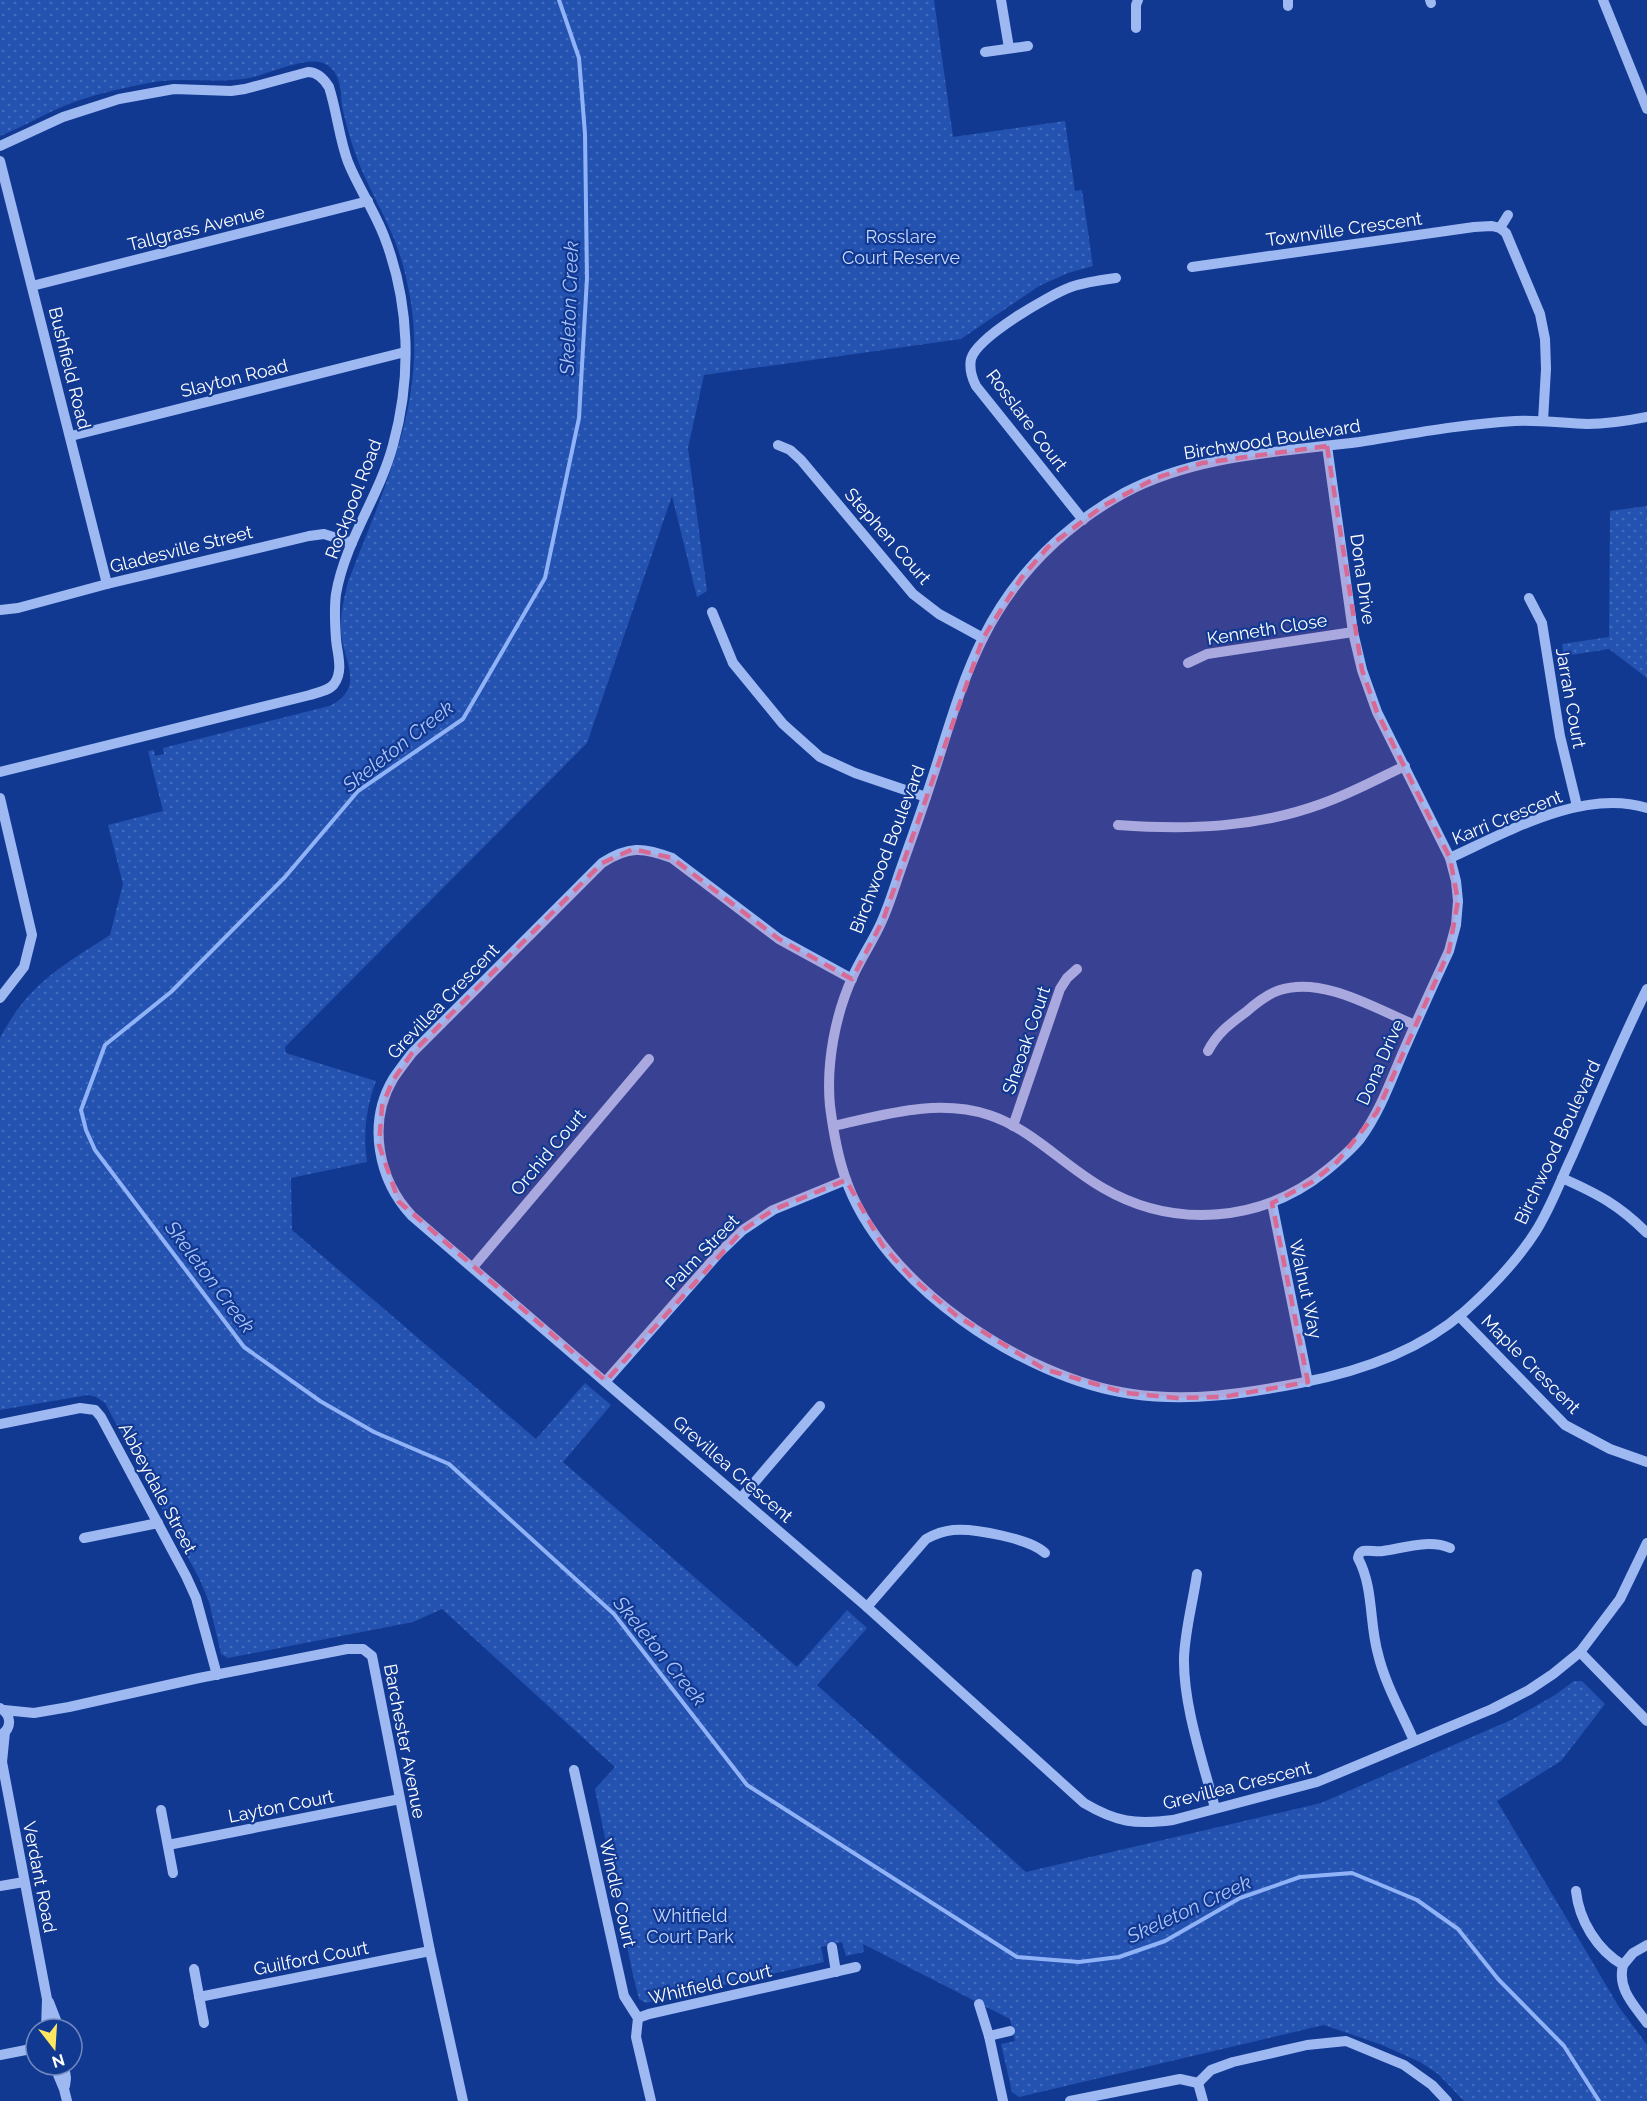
<svg xmlns="http://www.w3.org/2000/svg" width="1647" height="2101" viewBox="0 0 1647 2101" font-family="Raleway,sans-serif">
	<style>
		.park { fill: url(#park-dots) }
		.lines { fill: none; stroke-linecap: round; stroke-linejoin: round }
		.stream { stroke: #90b2f6; stroke-width: 4 }
		.minor { stroke: #9eb9f2; stroke-width: 10 }
		.marked { fill: #d76994; fill-opacity: 0.2; stroke: #d76994; stroke-width: 4.5; stroke-dasharray: 12 8; stroke-linejoin: round }
		.labels { text-anchor: middle; dominant-baseline: central; stroke-width: 4.5; stroke-linejoin: round; paint-order: stroke }
		.street-label { font-size: 18px; fill: #fff; stroke: #123992 }
		.park-label { font-size: 18px; fill: #c6d8fd; stroke: #123992 }
		.water-label { font-size: 20px; font-style: italic; fill: #aac4f9; stroke: #123992 }
	</style>
	<defs>
		<pattern id="park-dots" width="8" height="8" patternUnits="userSpaceOnUse" patternTransform="scale(1.5)"><rect width="8" height="8" fill="#2352b1"/><path d="M2 2h.1M6 6h.1" fill="none" stroke="#446cbd" stroke-width="1.8" stroke-linecap="round"/></pattern>
	</defs>
	<rect width="100%" height="100%" fill="#123992"/>
	<!-- park -->
	<g class="park">
		<path d="M 0,0 L 934,0 L 953,137 L 1065,121 L 1075,191 L 1082,190 L 1093,266 L 1068,273 L 1039,286 L 961,339 L 704,375 L 688,448 L 707,591 L 697,597 L 672,496 L 587,743 L 285,1047 L 286,1053 L 376,1081 C 366,1108 363,1133 367,1162 L 291,1178 L 292,1230 L 536,1439 L 585,1383 L 611,1405 L 563,1462 L 797,1667 L 847,1610 L 867,1628 L 817,1685 L 1026,1872 L 1321,1803 L 1513,1719 L 1555,1695 L 1574,1681 L 1582,1681 L 1605,1704 L 1561,1761 L 1497,1801 L 1619,2007 L 1647,2045 L 1647,2101 L 1464,2101 L 1438,2074 L 1420,2062 L 1382,2045 L 1324,2025 L 1019,2097 L 1012,2092 L 1001,2044 L 1015,2041 L 1010,2019 L 863,1944 L 864,1952 L 846,1956 L 842,1942 L 821,1947 L 824,1962 L 646,2003 L 639,1999 L 633,1975 L 595,1789 L 615,1767 L 442,1609 L 413,1622 L 228,1658 L 221,1654 L 209,1602 L 200,1580 L 105,1403 L 96,1397 L 88,1395 L 0,1410 L 0,1038 C 29,983 61,967 110,935 L 123,884 L 108,825 L 163,811 L 148,751 L 154,750 L 155,756 L 164,754 L 163,748 L 329,706 C 366,689 344,662 341,633 C 340,615 344,598 348,582 C 390,472 437,383 402,262 C 391,222 367,189 354,150 C 349,135 345,120 342,106 C 341,97 341,87 338,79 C 336,72 330,66 323,63 C 306,56 268,74 249,78 C 217,84 185,77 154,82 C 127,87 100,93 74,102 C 49,111 25,126 0,136 Z"/>
		<polygon points="1647,506 1647,678 1609,649 1564,656 1562,644 1609,637 1610,511"/>
	</g>
	<g class="lines">
		<!-- stream -->
		<polyline class="stream" points="559,0 579,58 585,134 587,278 579,418 545,578 463,719 358,791 285,877 171,992 105,1045 81,1110 86,1130 95,1150 244,1347 320,1401 374,1432 449,1464 614,1614 747,1785 1017,1957 1079,1962 1119,1957 1165,1941 1240,1898 1300,1877 1352,1873 1417,1900 1458,1929 1498,1979 1564,2046 1599,2101"/>
		<!-- minor -->
		<g class="minor">
			<polyline points="1001,0 1009,48"/>
			<polyline points="1288,0 1288,6"/>
			<polyline points="1430,0 1431,3"/>
			<polyline points="1603,0 1647,109"/>
			<polyline points="1136,28 1136,5 1138,0"/>
			<polyline points="985,52 1028,46"/>
			<path d="M 0,146 L 63,117 L 119,99 L 174,89 L 231,91 L 245,89 L 308,72 C 318,72 324,79 329,87 C 337,112 339,138 348,162 C 358,187 374,210 384,236 C 410,303 412,376 393,445 C 379,497 345,541 336,594 C 334,609 335,625 336,639 C 337,653 344,671 334,684 C 329,691 318,692 310,695 L 0,772"/>
			<polyline points="0,161 107,584"/>
			<polyline points="1500,228 1508,215"/>
			<polyline points="1192,267 1474,227 1492,226 1500,228 1506,233 1540,314 1545,339 1546,369 1543,421"/>
			<polyline points="32,286 368,201"/>
			<path d="M 1647,417 C 1627,421 1607,424 1587,424 C 1563,423 1539,420 1515,421 C 1463,424 1410,434 1359,442 C 1280,452 1195,455 1124,493 C 1063,527 1014,576 983,638 C 958,688 944,745 926,797 C 917,824 907,851 898,877 C 893,892 888,908 881,923 C 873,941 861,958 853,976 C 835,1015 826,1064 830,1106 C 833,1129 837,1154 845,1177 C 880,1283 1024,1379 1132,1394 C 1189,1402 1243,1394 1300,1383 C 1358,1372 1418,1352 1464,1312 C 1491,1288 1517,1261 1536,1231 C 1551,1207 1561,1179 1573,1154 C 1597,1099 1620,1043 1647,989"/>
			<polyline points="71,436 405,352"/>
			<polyline points="778,445 790,450 801,460 913,594 939,614 983,638"/>
			<path d="M 1083,520 L 976,386 C 972,378 969,369 971,359 C 977,337 1049,295 1071,287 C 1085,282 1101,280 1116,278"/>
			<polyline points="1529,598 1542,623 1560,736 1577,806"/>
			<polyline points="0,610 18,608 107,584 309,536 324,534 352,543"/>
			<polyline points="712,612 733,663 783,724 820,757 855,773 926,797"/>
			<polyline points="1188,663 1207,654 1353,632"/>
			<polyline points="0,798 32,935 24,967 0,998"/>
			<path d="M 1118,825 C 1188,830 1255,828 1321,804 C 1350,794 1377,779 1405,766"/>
			<path d="M 1450,858 C 1507,832 1583,788 1647,808"/>
			<path d="M 852,979 L 779,939 L 672,858 C 643,847 628,846 602,863 L 412,1053 C 406,1061 399,1070 393,1079 C 367,1123 378,1180 412,1216 L 867,1607 L 1084,1803 C 1116,1822 1135,1825 1173,1820 L 1317,1782 L 1492,1709 L 1529,1690 L 1553,1674 L 1580,1652 L 1620,1599 L 1647,1543"/>
			<path d="M 1208,1051 C 1217,1033 1230,1024 1246,1012 C 1256,1003 1267,994 1280,990 C 1323,976 1376,1009 1415,1025"/>
			<path d="M 833,1126 C 884,1115 937,1098 989,1115 C 1032,1129 1064,1166 1103,1188 C 1175,1230 1263,1222 1327,1170 C 1338,1161 1351,1150 1360,1139 C 1380,1112 1391,1080 1404,1050 C 1419,1016 1434,983 1449,951 L 1456,925 L 1458,901 L 1456,881 L 1450,858 L 1377,712 L 1362,670 L 1353,632 L 1327,446"/>
			<polyline points="1013,1126 1060,989 1067,978 1077,969"/>
			<path d="M 1562,1178 C 1598,1194 1619,1205 1647,1233"/>
			<polyline points="1272,1203 1308,1382"/>
			<polyline points="473,1267 649,1059"/>
			<polyline points="1459,1316 1565,1425 1610,1449 1647,1462"/>
			<polyline points="606,1381 719,1253 743,1230 773,1210 846,1180"/>
			<polyline points="0,1424 80,1408 95,1410 101,1417 186,1576 196,1598 217,1675"/>
			<polyline points="741,1498 820,1406"/>
			<polyline points="84,1538 158,1523"/>
			<path d="M 1197,1574 C 1193,1602 1185,1630 1184,1658 C 1183,1705 1203,1762 1215,1808"/>
			<path d="M 867,1607 L 926,1539 C 935,1534 943,1531 953,1530 C 974,1528 1031,1539 1045,1553"/>
			<polyline points="1580,1652 1647,1721"/>
			<path d="M 0,1708 C 12,1715 12,1728 1,1735"/>
			<polyline points="4,1710 34,1713 69,1707 199,1678 347,1649 363,1649 372,1656 430,1951 463,2101"/>
			<polyline points="5,1732 2,1762 47,1999 46,2029"/>
			<path d="M 1414,1741 C 1402,1713 1385,1684 1378,1654 C 1369,1623 1374,1588 1358,1558 C 1359,1554 1359,1553 1363,1551 C 1369,1550 1377,1552 1383,1551 C 1404,1548 1429,1539 1450,1548"/>
			<polyline points="574,1770 624,1996 638,2018"/>
			<polyline points="161,1810 173,1873"/>
			<polyline points="168,1845 400,1799"/>
			<polyline points="0,1886 24,1882"/>
			<path d="M 1576,1891 C 1579,1920 1597,1950 1623,1965 C 1617,1989 1634,2005 1647,2023"/>
			<polyline points="832,1947 836,1972"/>
			<polyline points="1623,1965 1633,1953 1647,1945"/>
			<polyline points="194,1969 204,2023"/>
			<polyline points="199,1997 430,1951"/>
			<polyline points="49,2002 56,2020 56,2029"/>
			<polyline points="979,2004 989,2036 1003,2101"/>
			<polyline points="989,2036 1010,2031"/>
			<polyline points="0,2055 36,2048"/>
			<polyline points="54,2065 64,2089 67,2101"/>
			<polyline points="64,2065 66,2078 65,2086"/>
			<polyline points="1198,2083 1211,2070 1233,2062 1307,2045 1346,2041 1404,2065 1432,2085 1447,2101"/>
			<polyline points="1198,2083 1203,2101"/>
			<polyline points="651,2101 636,2037 638,2018 649,2014 856,1967"/>
			<polyline points="1070,2101 1180,2079 1198,2083"/>
		</g>
	</g>
	<!-- marked area -->
	<path class="marked" d="M 1327,446 L 1362,670 L 1377,712 L 1450,858 L 1458,901 L 1449,951 L 1377,1112 L 1337,1162 L 1312,1182 L 1272,1203 L 1308,1382 L 1223,1397 L 1177,1398 L 1126,1393 L 1044,1369 L 957,1316 L 912,1278 L 883,1246 L 846,1180 L 773,1210 L 743,1230 L 606,1381 L 399,1202 L 379,1145 L 382,1106 L 393,1080 L 412,1053 L 602,863 L 633,849 L 672,858 L 779,939 L 852,979 L 883,920 L 983,638 L 1022,577 L 1048,547 L 1103,506 L 1156,478 L 1202,463 Z"/>
	<g class="labels">
		<!-- street labels -->
		<g class="street-label">
			<text transform="translate(196 228) rotate(-14)">Tallgrass Avenue</text>
			<text transform="translate(1344 229) rotate(-8)">Townville Crescent</text>
			<text transform="translate(70 368) rotate(76)">Bushfield Road</text>
			<text transform="translate(234 378) rotate(-14)">Slayton Road</text>
			<text transform="translate(1027 420) rotate(53)">Rosslare Court</text>
			<text transform="translate(1272 439) rotate(-9)">Birchwood Boulevard</text>
			<text transform="translate(353 499) rotate(-69)">Rockpool Road</text>
			<text transform="translate(888 536) rotate(49)">Stephen Court</text>
			<text transform="translate(181 549) rotate(-14)">Gladesville Street</text>
			<text transform="translate(1363 579) rotate(82)">Dona Drive</text>
			<text transform="translate(1267 629) rotate(-9)">Kenneth Close</text>
			<text transform="translate(1571 698) rotate(80)">Jarrah Court</text>
			<text transform="translate(1507 817) rotate(-22)">Karri Crescent</text>
			<text transform="translate(887 849) rotate(-69)">Birchwood Boulevard</text>
			<text transform="translate(443 1001) rotate(-46)">Grevillea Crescent</text>
			<text transform="translate(1026 1040) rotate(-71)">Sheoak Court</text>
			<text transform="translate(1380 1062) rotate(-66)">Dona Drive</text>
			<text transform="translate(1557 1142) rotate(-65)">Birchwood Boulevard</text>
			<text transform="translate(548 1152) rotate(-50)">Orchid Court</text>
			<text transform="translate(702 1252) rotate(-46)">Palm Street</text>
			<text transform="translate(1306 1289) rotate(78)">Walnut Way</text>
			<text transform="translate(1531 1364) rotate(45)">Maple Crescent</text>
			<text transform="translate(733 1469) rotate(41)">Grevillea Crescent</text>
			<text transform="translate(158 1488) rotate(62)">Abbeydale Street</text>
			<text transform="translate(405 1741) rotate(79)">Barchester Avenue</text>
			<text transform="translate(1237 1785) rotate(-14)">Grevillea Crescent</text>
			<text transform="translate(281 1806) rotate(-11)">Layton Court</text>
			<text transform="translate(40 1877) rotate(79)">Verdant Road</text>
			<text transform="translate(618 1893) rotate(77)">Windle Court</text>
			<text transform="translate(311 1958) rotate(-11)">Guilford Court</text>
			<text transform="translate(710 1984) rotate(-13)">Whitfield Court</text>
		</g>
		<!-- park labels -->
		<g class="park-label">
			<text x="901" y="236">Rosslare<tspan x="901" dy="21">Court Reserve</tspan></text>
			<text x="690" y="1915">Whitfield<tspan x="690" dy="21">Court Park</tspan></text>
		</g>
		<!-- water labels -->
		<g class="water-label">
			<text transform="translate(569 308) rotate(-88)">Skeleton Creek</text>
			<text transform="translate(398 746) rotate(-38)">Skeleton Creek</text>
			<text transform="translate(210 1277) rotate(53)">Skeleton Creek</text>
			<text transform="translate(660 1651) rotate(51)">Skeleton Creek</text>
			<text transform="translate(1189 1909) rotate(-25)">Skeleton Creek</text>
		</g>
	</g>
	<!-- north arrow -->
	<g transform="translate(54 2047) rotate(163)"><circle r="28" fill="#123992" stroke="#7188be" stroke-width="1.5"/>
	<path d="M0-4.5L10 22L0 15L-10 22Z" fill="#ffe660"/>
	<text y="-9" font-size="16" font-weight="bold" text-anchor="middle" fill="#ffffff">N</text>
	</g>
</svg>
